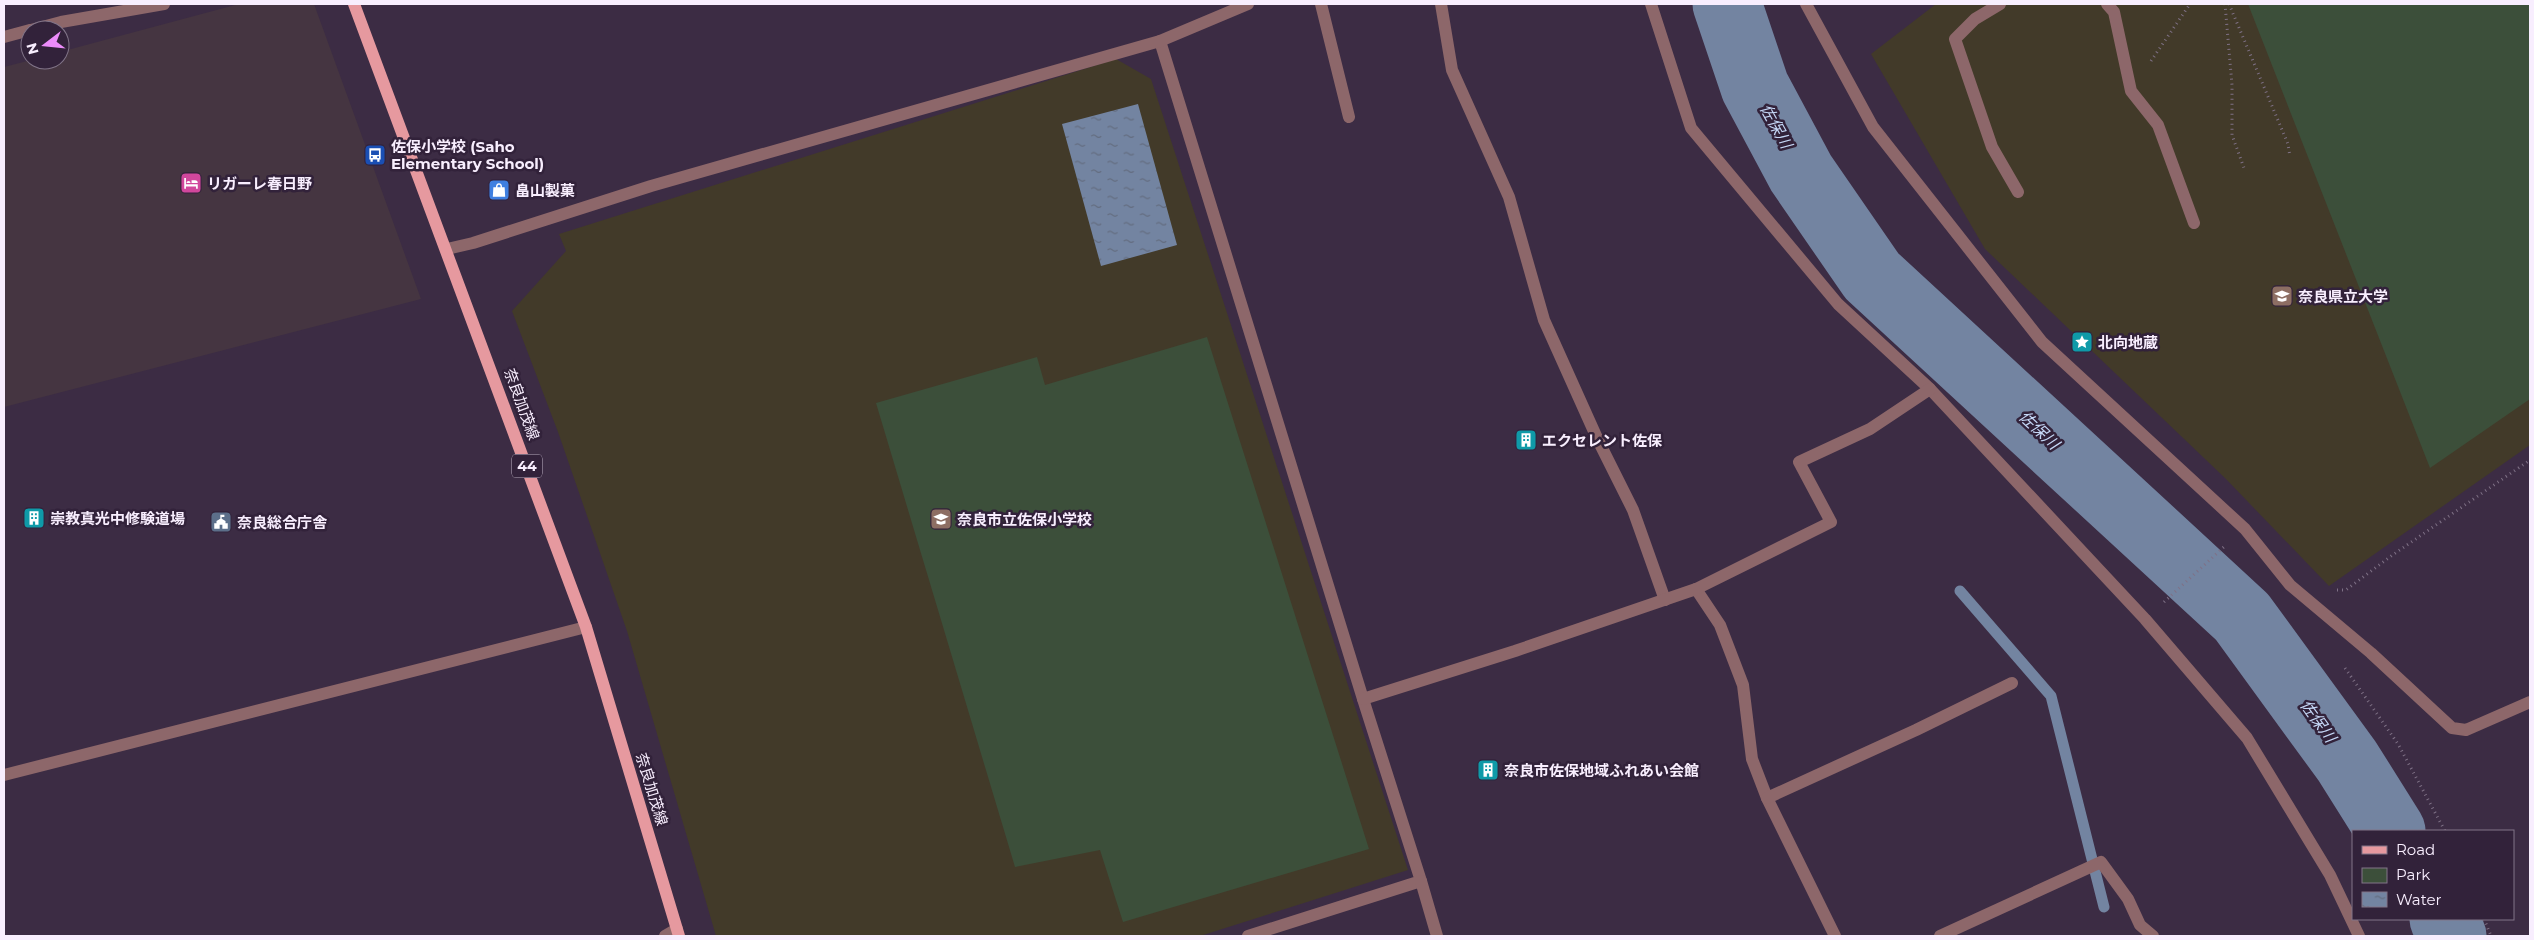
<svg xmlns="http://www.w3.org/2000/svg" width="2534" height="940" viewBox="0 0 2534 940" font-family="Montserrat,'Noto Sans JP',sans-serif">
	<style>
		.commercial { fill: #453541 }
		.education { fill: #423a29 }
		.green { fill: #3c4f3a }
		.water { fill: url(#water-ripples) }
		.lines { fill: none; stroke-linecap: round; stroke-linejoin: round }
		.stream { stroke: #7384a1; stroke-width: 11 }
		.river { stroke: #7384a1; stroke-width: 69 }
		.path { stroke: #7f7186; stroke-width: 3; stroke-dasharray: 1 4; stroke-linecap: butt }
		.service { stroke: #8d676a; stroke-width: 12 }
		.minor { stroke: #8d676a; stroke-width: 12 }
		.primary { stroke: #e6999f; stroke-width: 12 }
		.labels { text-anchor: middle; dominant-baseline: central; stroke-width: 5; stroke-linejoin: round; paint-order: stroke }
		.shield { fill: #32223a; stroke: #bdb1c3; stroke-width: 1 }
		.shield-label { font-size: 14px; font-weight: bold; fill: #f8eefe }
		.poi-label { font-size: 15px; font-weight: bold; fill: #f8eefe; stroke: #32223a; text-anchor: start }
		.street-label { font-size: 15px; fill: #f8eefe; stroke: #32223a }
		.water-label { font-size: 16px; font-style: italic; fill: #c5d7f6; stroke: #32223a }
	</style>
	<defs>
		<pattern id="water-ripples" width="26" height="14" patternUnits="userSpaceOnUse" patternTransform="scale(1.25)"><rect width="26" height="14" fill="#7384a1"/><path d="M2 4q2-2 4 0t4 0M15 11q2-2 4 0t4 0" fill="none" stroke="#636c7f"/></pattern>
	</defs>
	<rect width="100%" height="100%" fill="#3c2c44"/>
	<!-- commercial -->
	<polygon class="commercial" points="239,4 314,4 421,299 4,407 4,67 31,60 60,60 60,52"/>
	<!-- education -->
	<g class="education">
		<polygon points="1936,4 2530,4 2530,445 2329,586 2226,479 1985,249 1871,54"/>
		<polygon points="1116,59 1151,79 1408,870 1200,936 716,936 627,631 558,432 512,311 566,251 559,234"/>
	</g>
	<!-- green -->
	<g class="green">
		<polygon points="2248,4 2530,4 2530,399 2430,468"/>
		<polygon points="1207,337 1369,849 1123,922 1100,850 1015,867 876,403 1037,357 1045,385"/>
	</g>
	<!-- water -->
	<polygon class="water" points="1138,104 1177,245 1101,266 1062,124"/>
	<g class="lines">
		<!-- stream -->
		<polyline class="stream" points="1960,591 2051,696 2104,907"/>
		<!-- river -->
		<g class="river">
			<polyline points="1727,4 1755,87 1801,173 1872,276 2242,617 2347,761 2391,831"/>
			<polyline points="2444,919 2452,936"/>
		</g>
		<!-- path -->
		<g class="path">
			<polyline points="2225,4 2232,85 2232,135 2244,168"/>
			<polyline points="2229,4 2288,144 2290,157"/>
			<polyline points="2151,61 2190,4"/>
			<polyline points="2337,590 2346,590 2394,554 2530,460"/>
			<polyline points="2164,602 2226,545"/>
			<polyline points="2345,668 2398,744 2445,831"/>
			<polyline points="2484,919 2491,936"/>
		</g>
		<!-- service -->
		<g class="service">
			<polyline points="2000,4 1975,19 1955,39 1992,147 2018,192"/>
			<polyline points="2107,4 2114,12 2131,91 2158,125 2194,223"/>
			<polyline points="665,936 677,929"/>
		</g>
		<!-- minor -->
		<g class="minor">
			<polyline points="1321,4 1349,117"/>
			<polyline points="1441,4 1452,70 1509,197 1544,320 1597,438 1633,510 1665,600"/>
			<polyline points="1651,4 1691,128 1838,304 1930,389 2145,619 2247,738 2330,875 2359,936"/>
			<polyline points="1806,4 1873,127 2042,342 2245,529 2290,585 2371,653 2452,728 2466,730 2530,702"/>
			<polyline points="31,30 61,22 164,4"/>
			<polyline points="4,37 30,30"/>
			<polyline points="1160,41 1363,699 1421,881 1248,936"/>
			<polyline points="447,249 473,243 651,186 1160,41 1248,4"/>
			<polyline points="1696,589 1720,625 1743,685 1752,759 1767,798 1835,936"/>
			<polyline points="1363,699 1515,651 1696,589 1831,522 1799,462 1870,429 1930,389"/>
			<polyline points="4,775 586,627"/>
			<polyline points="1767,798 1916,730 2012,683"/>
			<polyline points="1421,881 1437,936"/>
			<polyline points="1940,936 2101,862 2128,899 2140,925 2153,936"/>
		</g>
		<!-- primary -->
		<polyline class="primary" points="354,4 586,627 679,936"/>
	</g>
	<!-- icons -->
	<defs>
		<g id="bus-square" transform="scale(1.125)"><rect x="-9" y="-9" width="18" height="18" rx="4" fill="#1a4fb4" stroke="#32223a"/><path d="M-5-6H5V4H4V6H2V4H-2V6H-4V4H-5ZM-3.5-4V0h7V-4ZM-3.5 1.2v1.5H-2V1.2ZM2 1.2v1.5H3.5V1.2Z" fill="#fff"/></g>
		<g id="hotel-square" transform="scale(1.125)"><rect x="-9" y="-9" width="18" height="18" rx="4" fill="#d1479c" stroke="#32223a"/><path d="M-6-4.5h1.5V1H6V5H4.5V3h-9V5H-6ZM-4 0a1.8 1.8 0 1 1 3.6 0ZM.5 0V-2.5h3Q6-2.5 6 0Z" fill="#fff"/></g>
		<g id="shop-square" transform="scale(1.125)"><rect x="-9" y="-9" width="18" height="18" rx="4" fill="#3f7fe0" stroke="#32223a"/><path d="M-5-2.5h2.3a2.7 3.5 0 0 1 5.4 0H5L5.5 6h-11ZM-1.5-2.5h3a1.5 2.3 0 0 0-3 0Z" fill="#fff"/></g>
		<g id="university-square" transform="scale(1.125)"><rect x="-9" y="-9" width="18" height="18" rx="4" fill="#8d6e63" stroke="#32223a"/><path d="M0-5L7-2L0 1L-7-2ZM-4 1L0 2.5L4 1V4Q0 6-4 4Z" fill="#fff"/></g>
		<g id="sight-square" transform="scale(1.125)"><rect x="-9" y="-9" width="18" height="18" rx="4" fill="#0f9aa8" stroke="#32223a"/><path d="M0-6L1.8-2.2L6-1.7L2.9 1.2L3.7 5.4L0 3.3L-3.7 5.4L-2.9 1.2L-6-1.7L-1.8-2.2Z" fill="#fff"/></g>
		<g id="building-square" transform="scale(1.125)"><rect x="-9" y="-9" width="18" height="18" rx="4" fill="#0f9aa8" stroke="#32223a"/><path d="M-4-6H4V6H1V3H-1V6H-4ZM-2.5-4.3h1.7v1.8h-1.7ZM.8-4.3h1.7v1.8H.8ZM-2.5-1h1.7V.8h-1.7ZM.8-1h1.7V.8H.8Z" fill="#fff"/></g>
		<g id="school-square" transform="scale(1.125)"><rect x="-9" y="-9" width="18" height="18" rx="4" fill="#8d6e63" stroke="#32223a"/><path d="M0-5L7-2L0 1L-7-2ZM-4 1L0 2.5L4 1V4Q0 6-4 4Z" fill="#fff"/></g>
		<g id="civic-square" transform="scale(1.125)"><rect x="-9" y="-9" width="18" height="18" rx="4" fill="#5c6f8a" stroke="#32223a"/><path d="M-.6-6.5H3V-4.5H.6V-3L4-1V1h2V6H-6V1h2V-1L-.6-3ZM-1.2 2.5V6h2.4V2.5Z" fill="#fff"/></g>
	</defs>
	<g fill-rule="evenodd">
		<use href="#bus-square" x="375" y="155"/>
		<use href="#hotel-square" x="191" y="183"/>
		<use href="#shop-square" x="499" y="190"/>
		<use href="#university-square" x="2282" y="296"/>
		<use href="#sight-square" x="2082" y="342"/>
		<use href="#building-square" x="1526" y="440"/>
		<use href="#building-square" x="34" y="518"/>
		<use href="#school-square" x="941" y="519"/>
		<use href="#civic-square" x="221" y="522"/>
		<use href="#building-square" x="1488" y="770"/>
	</g>
	<g class="labels">
		<!-- shield labels -->
		<rect class="shield" x="512" y="454.5" width="30" height="23" rx="4"/>
		<g class="shield-label">
			<text x="527" y="466">44</text>
		</g>
		<!-- poi labels -->
		<g class="poi-label">
			<text x="391" y="146">佐保小学校 (Saho<tspan x="391" dy="17">Elementary School)</tspan></text>
			<text x="207" y="183">リガーレ春日野</text>
			<text x="515" y="190">畠山製菓</text>
			<text x="2298" y="296">奈良県立大学</text>
			<text x="2098" y="342">北向地蔵</text>
			<text x="1542" y="440">エクセレント佐保</text>
			<text x="50" y="518">崇教真光中修験道場</text>
			<text x="957" y="519">奈良市立佐保小学校</text>
			<text x="237" y="522">奈良総合庁舎</text>
			<text x="1504" y="770">奈良市佐保地域ふれあい会館</text>
		</g>
		<!-- street labels -->
		<g class="street-label">
			<text transform="translate(522 404) rotate(70)">奈良加茂線</text>
			<text transform="translate(652 789) rotate(73)">奈良加茂線</text>
		</g>
		<!-- water labels -->
		<g class="water-label">
			<text transform="translate(1776 126) rotate(61)">佐保川</text>
			<text transform="translate(2039 430) rotate(43)">佐保川</text>
			<text transform="translate(2318 721) rotate(54)">佐保川</text>
		</g>
	</g>
	<!-- border -->
	<rect width="2534" height="940" fill="none" stroke="#f8eefe" stroke-width="10"/>
	<!-- legend -->
	<rect x="2352" y="830" width="162" height="90" fill="#32223a" stroke="#817488"/>
	<rect x="2362" y="846" width="25" height="8" fill="#e6999f" stroke="#817488"/>
	<text x="2396" y="855" font-size="15" fill="#f8eefe">Road</text>
	<rect x="2362" y="868" width="25" height="15" fill="#3c4f3a" stroke="#817488"/>
	<text x="2396" y="880" font-size="15" fill="#f8eefe">Park</text>
	<rect x="2362" y="892" width="25" height="15" fill="url(#water-ripples)" stroke="#817488"/>
	<text x="2396" y="905" font-size="15" fill="#f8eefe">Water</text>
	<!-- north arrow -->
	<g transform="translate(45 45) rotate(254)"><circle r="24" fill="#32223a" stroke="#817488"/>
	<path d="M0-4L9 19L0 12L-9 19Z" fill="#ec8cfa"/>
	<text y="-8" font-size="14" font-weight="bold" text-anchor="middle" fill="#f8eefe">N</text>
	</g>
</svg>
